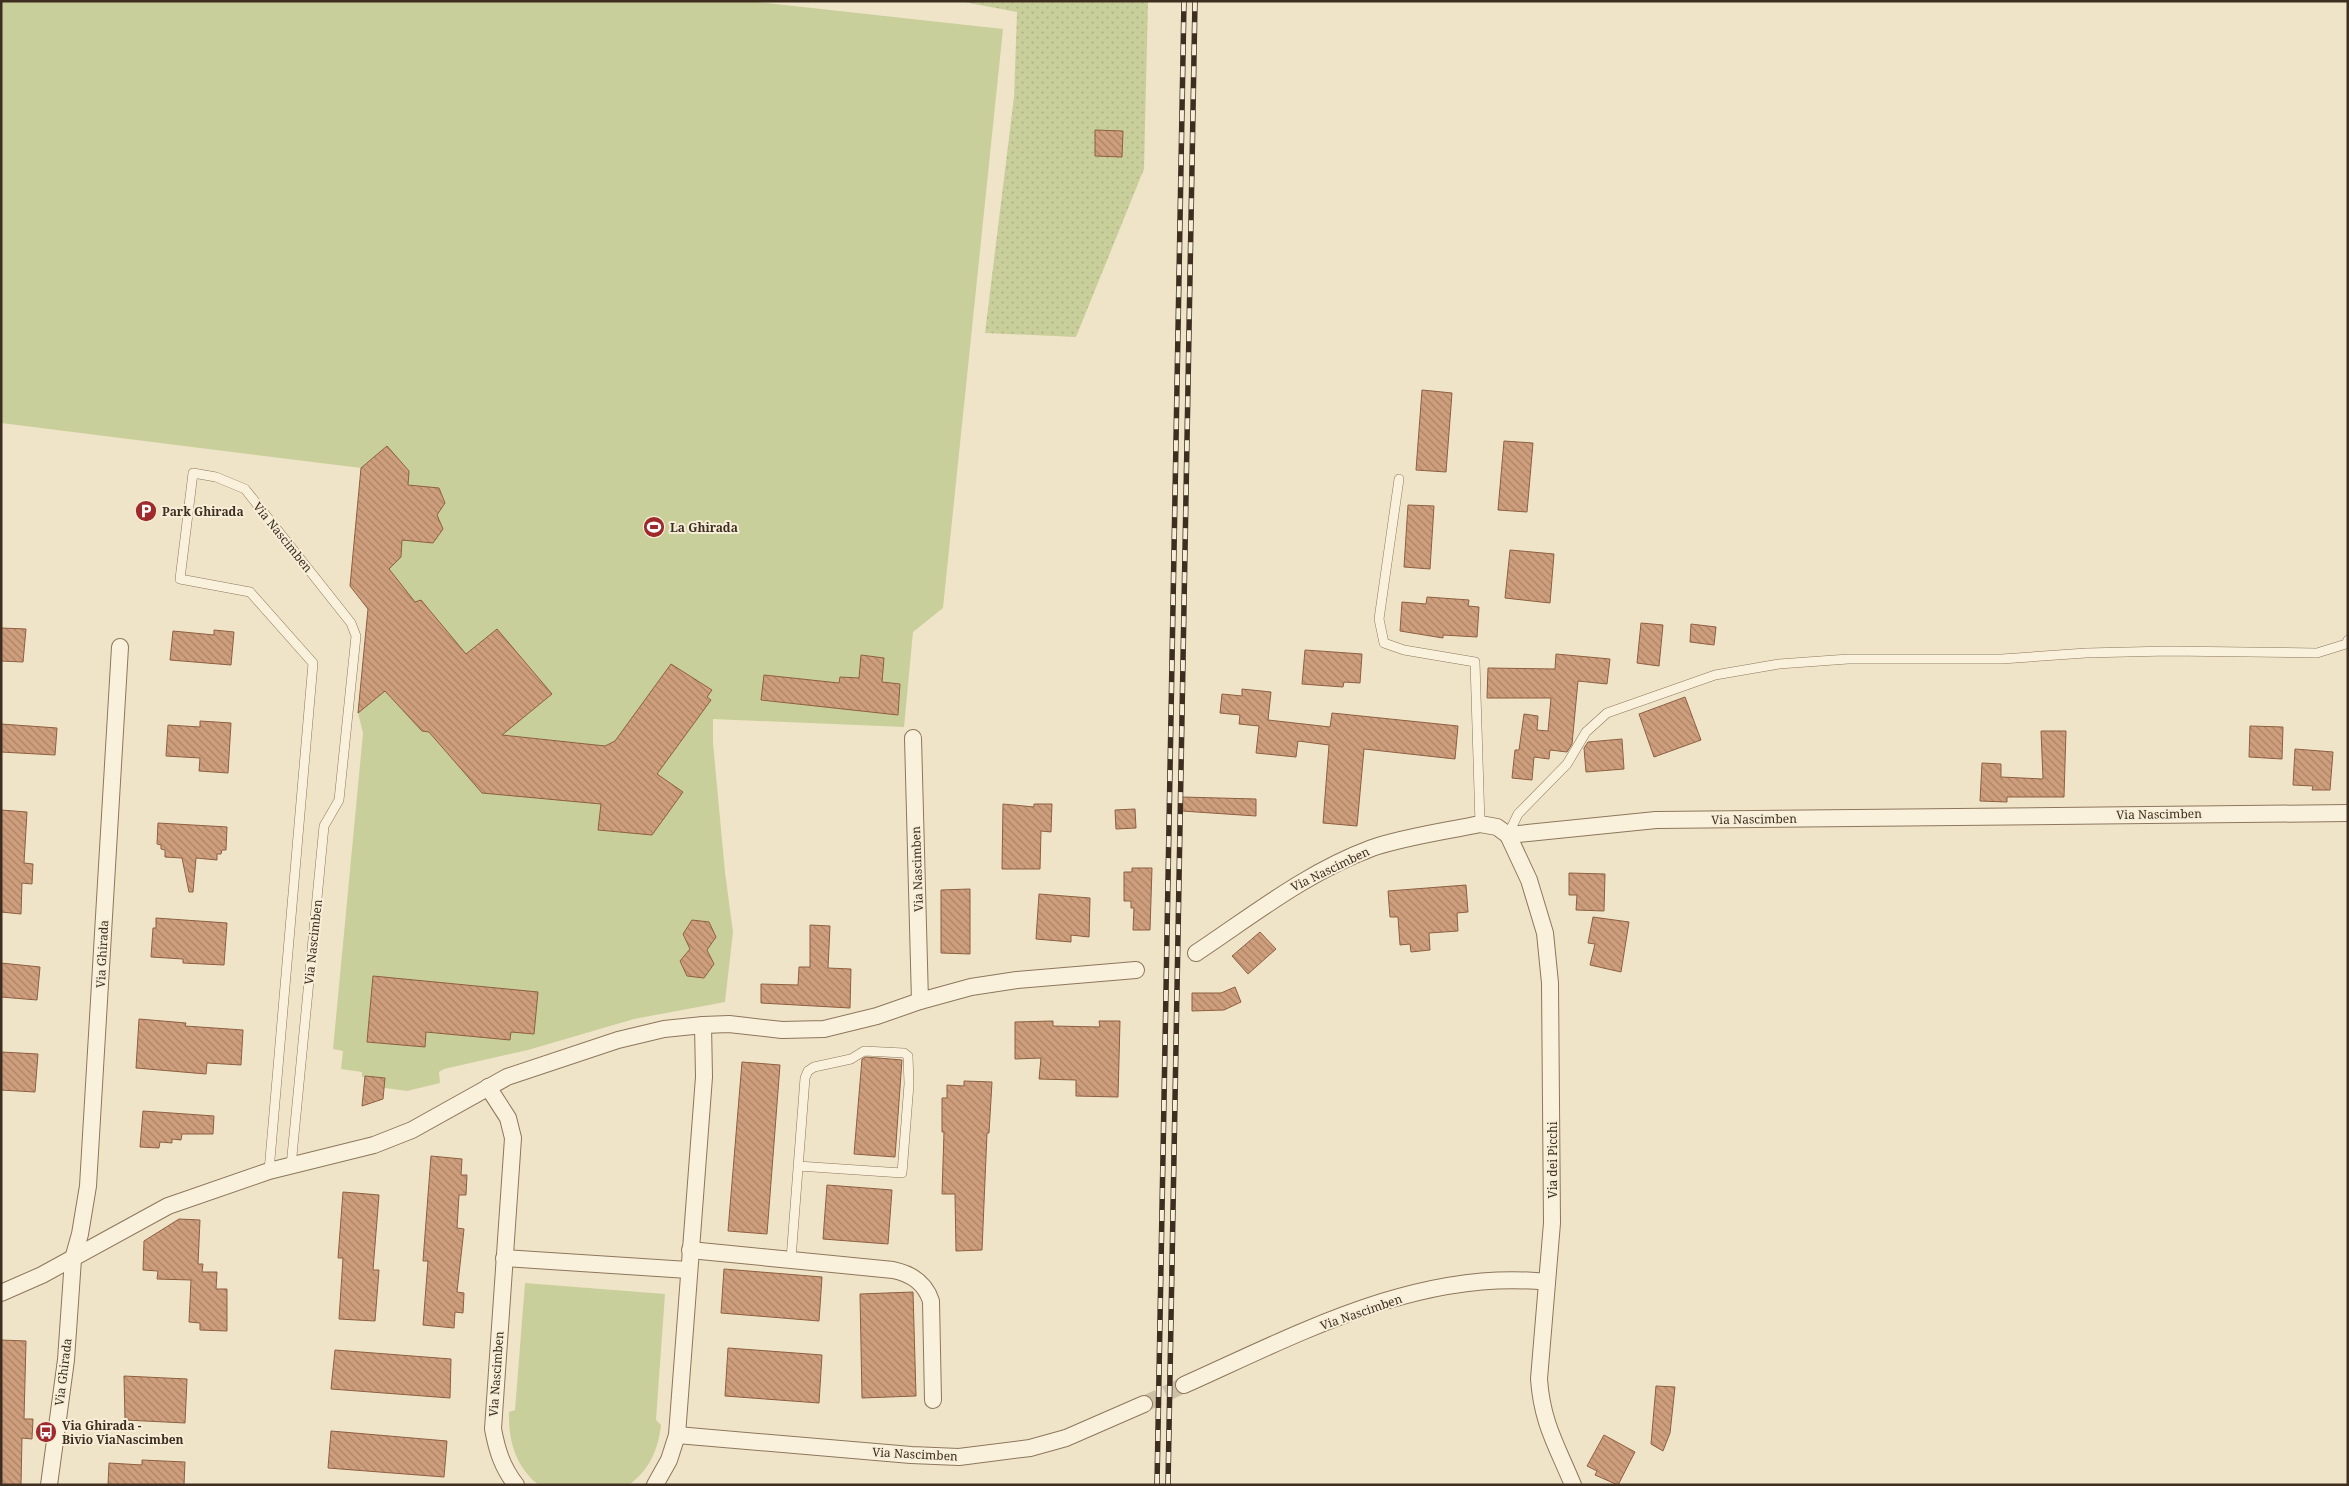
<svg xmlns="http://www.w3.org/2000/svg" width="2349" height="1486" viewBox="0 0 2349 1486" font-family="'Noto Serif',serif">
	<style>
		.grass { fill: url(#grass-dots) }
		.green { fill: #c9cf9b }
		.building { fill: url(#building-back-hatch); stroke: #8d5f41 }
		.lines { fill: none; stroke-linecap: round; stroke-linejoin: round }
		.street-tunnel { stroke: #ccc0a6; stroke-width: 16; stroke-dasharray: 16 8; stroke-linecap: butt }
		.lane-casing { stroke: #8d765c; stroke-width: 10 }
		.street-casing { stroke: #8d765c; stroke-width: 18 }
		.lane { stroke: #faf1dc; stroke-width: 9 }
		.street { stroke: #faf1dc; stroke-width: 16 }
		.rail-casing { stroke: #3d2e20; stroke-width: 5.5 }
		.rail { stroke: #f7eed8; stroke-width: 4; stroke-dasharray: 11; stroke-linecap: butt }
		.labels { text-anchor: middle; dominant-baseline: central; stroke-width: 4; stroke-linejoin: round; paint-order: stroke }
		.poi-label { font-size: 12px; font-weight: bold; fill: #3d2e20; stroke: #f7eed8; text-anchor: start }
		.street-label { font-size: 12px; fill: #3d2e20; stroke: #f7eed8 }
	</style>
	<defs>
		<pattern id="grass-dots" width="8" height="8" patternUnits="userSpaceOnUse" patternTransform="scale(1.25)"><rect width="8" height="8" fill="#c9cf9b"/><path d="M2 2h.1M6 6h.1" fill="none" stroke="#aeb285" stroke-width="1.8" stroke-linecap="round"/></pattern>
		<pattern id="building-back-hatch" width="6" height="6" patternUnits="userSpaceOnUse" patternTransform="scale(1.25)"><rect width="6" height="6" fill="#cf9f7d"/><path d="M-1 5l2 2M0 0l6 6M5-1l2 2" fill="none" stroke="#a98266"/></pattern>
	</defs>
	<rect width="100%" height="100%" fill="#f0e4c8"/>
	<!-- grass -->
	<polygon class="grass" points="959,1 1148,1 1144,169 1076,337 985,333 1014,97 1017,12"/>
	<!-- green -->
	<g class="green">
		<polygon points="1,1 748,1 1003,29 943,608 913,632 904,727 713,719 713,743 725,872 733,932 725,1002 634,1019 528,1050 444,1069 439,1072 440,1083 407,1091 364,1085 365,1077 362,1077 362,1072 341,1069 343,1051 333,1049 363,733 358,713 368,609 350,586 361,468 1,423"/>
		<path d="M 525,1283 L 665,1294 L 656,1420 L 661,1425 C 658,1450 650,1469 629,1485 L 539,1485 C 516,1468 508,1440 509,1412 L 515,1410 Z"/>
	</g>
	<!-- building -->
	<g class="building">
		<polygon points="1095,130 1123,131 1122,157 1095,156"/>
		<polygon points="1422,390 1452,393 1446,472 1416,470"/>
		<polygon points="1504,441 1533,443 1527,512 1498,510"/>
		<polygon points="387,446 409,471 408,485 439,488 445,503 437,515 443,529 433,543 402,540 401,557 389,569 415,602 421,600 466,654 497,629 552,694 502,735 605,746 615,741 671,664 712,690 707,697 711,700 657,774 683,792 652,835 598,830 601,804 482,793 429,732 422,731 385,691 358,713 368,609 350,586 361,468"/>
		<polygon points="1408,505 1434,506 1430,569 1404,567"/>
		<polygon points="1510,550 1554,554 1550,603 1505,598"/>
		<polygon points="1427,597 1469,600 1468,606 1479,607 1477,637 1443,635 1443,638 1400,631 1402,602 1426,604"/>
		<polygon points="1641,623 1663,625 1659,666 1637,663"/>
		<polygon points="1691,624 1716,627 1714,645 1690,642"/>
		<polygon points="1,628 26,629 23,662 1,661"/>
		<polygon points="214,630 234,632 231,665 170,660 173,631 214,635"/>
		<polygon points="1305,650 1362,654 1360,683 1344,682 1343,687 1302,684"/>
		<polygon points="1556,654 1610,659 1607,684 1578,681 1572,744 1567,752 1550,750 1549,759 1534,757 1532,780 1512,778 1515,750 1519,750 1524,714 1538,716 1537,730 1548,731 1551,698 1487,698 1488,668 1555,669"/>
		<polygon points="861,655 884,658 882,682 900,684 898,715 761,700 764,675 839,683 840,677 859,678"/>
		<polygon points="1242,689 1271,692 1268,720 1330,727 1332,713 1458,726 1455,759 1364,749 1357,826 1323,823 1329,745 1298,741 1296,757 1256,753 1259,726 1239,724 1240,715 1220,713 1222,694 1242,696"/>
		<polygon points="1685,697 1701,740 1654,757 1639,714"/>
		<polygon points="200,721 231,723 228,773 199,771 200,758 166,756 168,725 200,727"/>
		<polygon points="1,724 57,728 55,755 1,752"/>
		<polygon points="2250,726 2283,727 2282,759 2249,757"/>
		<polygon points="2041,731 2066,731 2064,797 2007,797 2007,802 1980,801 1982,763 2001,764 2001,777 2043,779"/>
		<polygon points="1622,739 1624,769 1586,772 1584,748 1588,742"/>
		<polygon points="2295,749 2333,752 2330,790 2312,790 2313,786 2293,785"/>
		<polygon points="1182,797 1256,799 1256,816 1182,811"/>
		<polygon points="1003,804 1034,807 1034,804 1052,804 1051,832 1041,831 1040,869 1002,869"/>
		<polygon points="1135,809 1136,828 1116,829 1115,810"/>
		<polygon points="1,810 27,812 24,863 33,864 32,884 22,883 21,914 1,912"/>
		<polygon points="158,823 227,827 226,850 222,850 221,854 217,854 217,860 196,858 193,892 189,892 182,858 165,857 165,850 161,849 161,845 157,844"/>
		<polygon points="1132,868 1152,868 1150,930 1133,930 1134,908 1131,908 1131,901 1124,901 1124,872 1132,872"/>
		<polygon points="1569,873 1605,874 1604,911 1576,910 1577,895 1569,895"/>
		<polygon points="1466,885 1468,912 1457,913 1458,931 1429,933 1430,950 1411,952 1410,944 1400,945 1398,917 1390,917 1388,891"/>
		<polygon points="970,889 970,954 941,953 941,890"/>
		<polygon points="1039,894 1090,898 1089,937 1071,935 1071,942 1036,939"/>
		<polygon points="1593,917 1629,922 1621,972 1590,965 1595,944 1588,943"/>
		<polygon points="156,918 227,923 224,965 183,963 183,959 151,957 153,928 156,928"/>
		<polygon points="692,920 709,922 716,937 707,950 714,964 704,978 687,976 680,961 690,949 683,934"/>
		<polygon points="810,925 830,926 828,968 851,969 850,1008 761,1003 761,984 798,985 799,967 810,967"/>
		<polygon points="1260,932 1276,949 1248,974 1232,956"/>
		<polygon points="1,963 40,967 37,1000 1,997"/>
		<polygon points="373,976 538,992 534,1034 511,1032 510,1040 426,1032 425,1047 367,1042"/>
		<polygon points="1235,987 1241,1002 1224,1010 1192,1011 1192,993 1221,993"/>
		<polygon points="139,1019 186,1023 185,1026 243,1030 241,1065 207,1063 206,1074 136,1068"/>
		<polygon points="1053,1021 1053,1026 1100,1027 1099,1021 1120,1021 1118,1097 1076,1096 1076,1080 1039,1079 1041,1058 1015,1059 1015,1022"/>
		<polygon points="1,1052 38,1054 35,1092 1,1090"/>
		<polygon points="866,1057 902,1060 895,1157 854,1154 862,1059"/>
		<polygon points="742,1062 780,1065 767,1234 728,1231"/>
		<polygon points="365,1076 385,1078 383,1099 362,1106"/>
		<polygon points="964,1081 992,1082 989,1133 987,1133 982,1250 956,1251 955,1194 942,1194 944,1132 942,1132 942,1098 947,1098 947,1085 964,1086"/>
		<polygon points="143,1111 214,1116 213,1134 182,1134 181,1140 172,1139 172,1143 160,1142 159,1148 140,1147"/>
		<polygon points="431,1156 462,1159 461,1175 467,1175 466,1195 459,1195 457,1228 464,1229 457,1292 464,1293 463,1313 455,1312 454,1328 423,1325 428,1261 423,1261"/>
		<polygon points="827,1185 892,1190 888,1244 823,1239"/>
		<polygon points="343,1192 379,1195 373,1270 379,1270 375,1321 339,1319 343,1258 338,1258"/>
		<polygon points="179,1219 200,1220 198,1264 203,1264 202,1272 217,1272 216,1289 227,1289 227,1331 200,1330 200,1323 189,1322 191,1280 157,1279 158,1271 143,1270 144,1241"/>
		<polygon points="724,1269 822,1277 819,1321 721,1313"/>
		<polygon points="913,1292 916,1396 862,1398 860,1294"/>
		<polygon points="1,1340 26,1341 24,1419 33,1419 32,1439 22,1438 21,1485 1,1485"/>
		<polygon points="728,1348 822,1355 819,1403 725,1396"/>
		<polygon points="335,1350 451,1359 450,1398 331,1389"/>
		<polygon points="124,1376 187,1379 185,1423 125,1420"/>
		<polygon points="1656,1386 1675,1387 1670,1433 1663,1451 1651,1444"/>
		<polygon points="331,1431 447,1441 444,1477 328,1468"/>
		<polygon points="1604,1435 1635,1452 1618,1485 1595,1475 1597,1471 1587,1466"/>
		<polygon points="142,1460 185,1462 184,1485 108,1485 109,1463 142,1465"/>
	</g>
	<g class="lines">
		<!-- street-tunnel -->
		<polyline class="street-tunnel" points="1144,1404 1184,1385"/>
		<!-- lane casing -->
		<g class="lane-casing">
			<g id="lane">
				<polyline points="1399,479 1379,619 1384,643 1404,650 1475,662 1480,824"/>
				<polyline points="1508,835 1518,814 1567,764 1586,732 1607,713 1715,675 1779,664 1848,659 2002,659 2086,653 2168,651 2317,653 2346,644 2348,640"/>
				<polyline points="269,1171 313,663 250,592 180,579 193,473 216,477 245,489 351,623 356,636 339,800 324,826 291,1166"/>
				<polyline points="791,1259 805,1078 808,1071 814,1067 851,1059 864,1051 904,1053 908,1056 909,1084 902,1173 798,1166"/>
			</g>
		</g>
		<!-- street casing -->
		<g class="street-casing">
			<g id="street">
				<polyline points="913,738 920,1001"/>
				<path d="M 1508,835 L 1529,880 L 1545,933 L 1550,983 L 1552,1223 L 1539,1379 C 1542,1423 1557,1446 1573,1485"/>
				<path d="M 1196,953 C 1253,915 1307,872 1372,848 C 1404,837 1447,831 1480,824 L 1497,827 L 1508,835 L 1656,820 L 2348,813"/>
				<path d="M 488,1087 L 508,1118 L 513,1138 L 493,1429 C 497,1450 502,1467 516,1485"/>
				<path d="M 690,1250 L 893,1270 C 912,1274 925,1283 931,1301 L 933,1400"/>
				<polyline points="504,1258 688,1270"/>
				<polyline points="1,1293 42,1275 168,1206 269,1171 374,1145 412,1130 507,1077 618,1040 664,1029 703,1025 729,1024 782,1030 824,1029 877,1016 920,1001 971,987 1017,980 1136,970"/>
				<path d="M 1184,1385 C 1298,1334 1419,1268 1547,1282"/>
				<polyline points="677,1435 911,1455 959,1457 1030,1448 1066,1438 1144,1404"/>
				<polyline points="49,1485 66,1360 73,1259 80,1234 88,1186 120,647"/>
				<polyline points="655,1485 669,1460 677,1435 704,1077 703,1025"/>
			</g>
		</g>
		<!-- lane -->
		<use href="#lane" class="lane"/>
		<!-- street -->
		<use href="#street" class="street"/>
		<!-- rail casing -->
		<g class="rail-casing">
			<g id="rail">
				<polyline points="1157,1485 1184,1"/>
				<polyline points="1168,1485 1195,1"/>
			</g>
		</g>
		<!-- rail -->
		<use href="#rail" class="rail"/>
	</g>
	<!-- icons -->
	<defs>
		<g id="parking-disc" transform="scale(1.125)"><circle r="9.5" fill="#9e2a2b" stroke="#f7eed8"/><path d="M-3.5-5.5H1a3.5 3.5 0 0 1 0 7H-1V5.5H-3.5ZM-1-3.4V-.6H.8a1.4 1.4 0 0 0 0-2.8Z" fill="#fff"/></g>
		<g id="stadium-disc" transform="scale(1.125)"><circle r="9.5" fill="#9e2a2b" stroke="#f7eed8"/><path d="M0-5a6.5 5 0 1 0 0 10a6.5 5 0 1 0 0-10ZM-3.5-1.8h7v3.6h-7Z" fill="#fff"/></g>
		<g id="bus-disc" transform="scale(1.125)"><circle r="9.5" fill="#9e2a2b" stroke="#f7eed8"/><path d="M-5-6H5V4H4V6H2V4H-2V6H-4V4H-5ZM-3.5-4V0h7V-4ZM-3.5 1.2v1.5H-2V1.2ZM2 1.2v1.5H3.5V1.2Z" fill="#fff"/></g>
	</defs>
	<g fill-rule="evenodd">
		<use href="#parking-disc" x="146" y="511"/>
		<use href="#stadium-disc" x="654" y="527"/>
		<use href="#bus-disc" x="46" y="1432"/>
	</g>
	<g class="labels">
		<!-- poi labels -->
		<g class="poi-label">
			<text x="162" y="511">Park Ghirada</text>
			<text x="670" y="527">La Ghirada</text>
			<text x="62" y="1425">Via Ghirada -<tspan x="62" dy="14">Bivio ViaNascimben</tspan></text>
		</g>
		<!-- street labels -->
		<g class="street-label">
			<text transform="translate(283 537) rotate(51)">Via Nascimben</text>
			<text transform="translate(2159 814) rotate(-1)">Via Nascimben</text>
			<text transform="translate(1754 819) rotate(-1)">Via Nascimben</text>
			<text transform="translate(917 869) rotate(-92)">Via Nascimben</text>
			<text transform="translate(1330 869) rotate(-26)">Via Nascimben</text>
			<text transform="translate(313 942) rotate(-84)">Via Nascimben</text>
			<text transform="translate(102 954) rotate(-87)">Via Ghirada</text>
			<text transform="translate(1552 1160) rotate(-90)">Via dei Picchi</text>
			<text transform="translate(1361 1312) rotate(-19)">Via Nascimben</text>
			<text transform="translate(63 1372) rotate(-83)">Via Ghirada</text>
			<text transform="translate(496 1374) rotate(-86)">Via Nascimben</text>
			<text transform="translate(915 1454) rotate(3)">Via Nascimben</text>
		</g>
	</g>
	<!-- border -->
	<rect width="2349" height="1486" fill="none" stroke="#3d2e20" stroke-width="5"/>
</svg>
